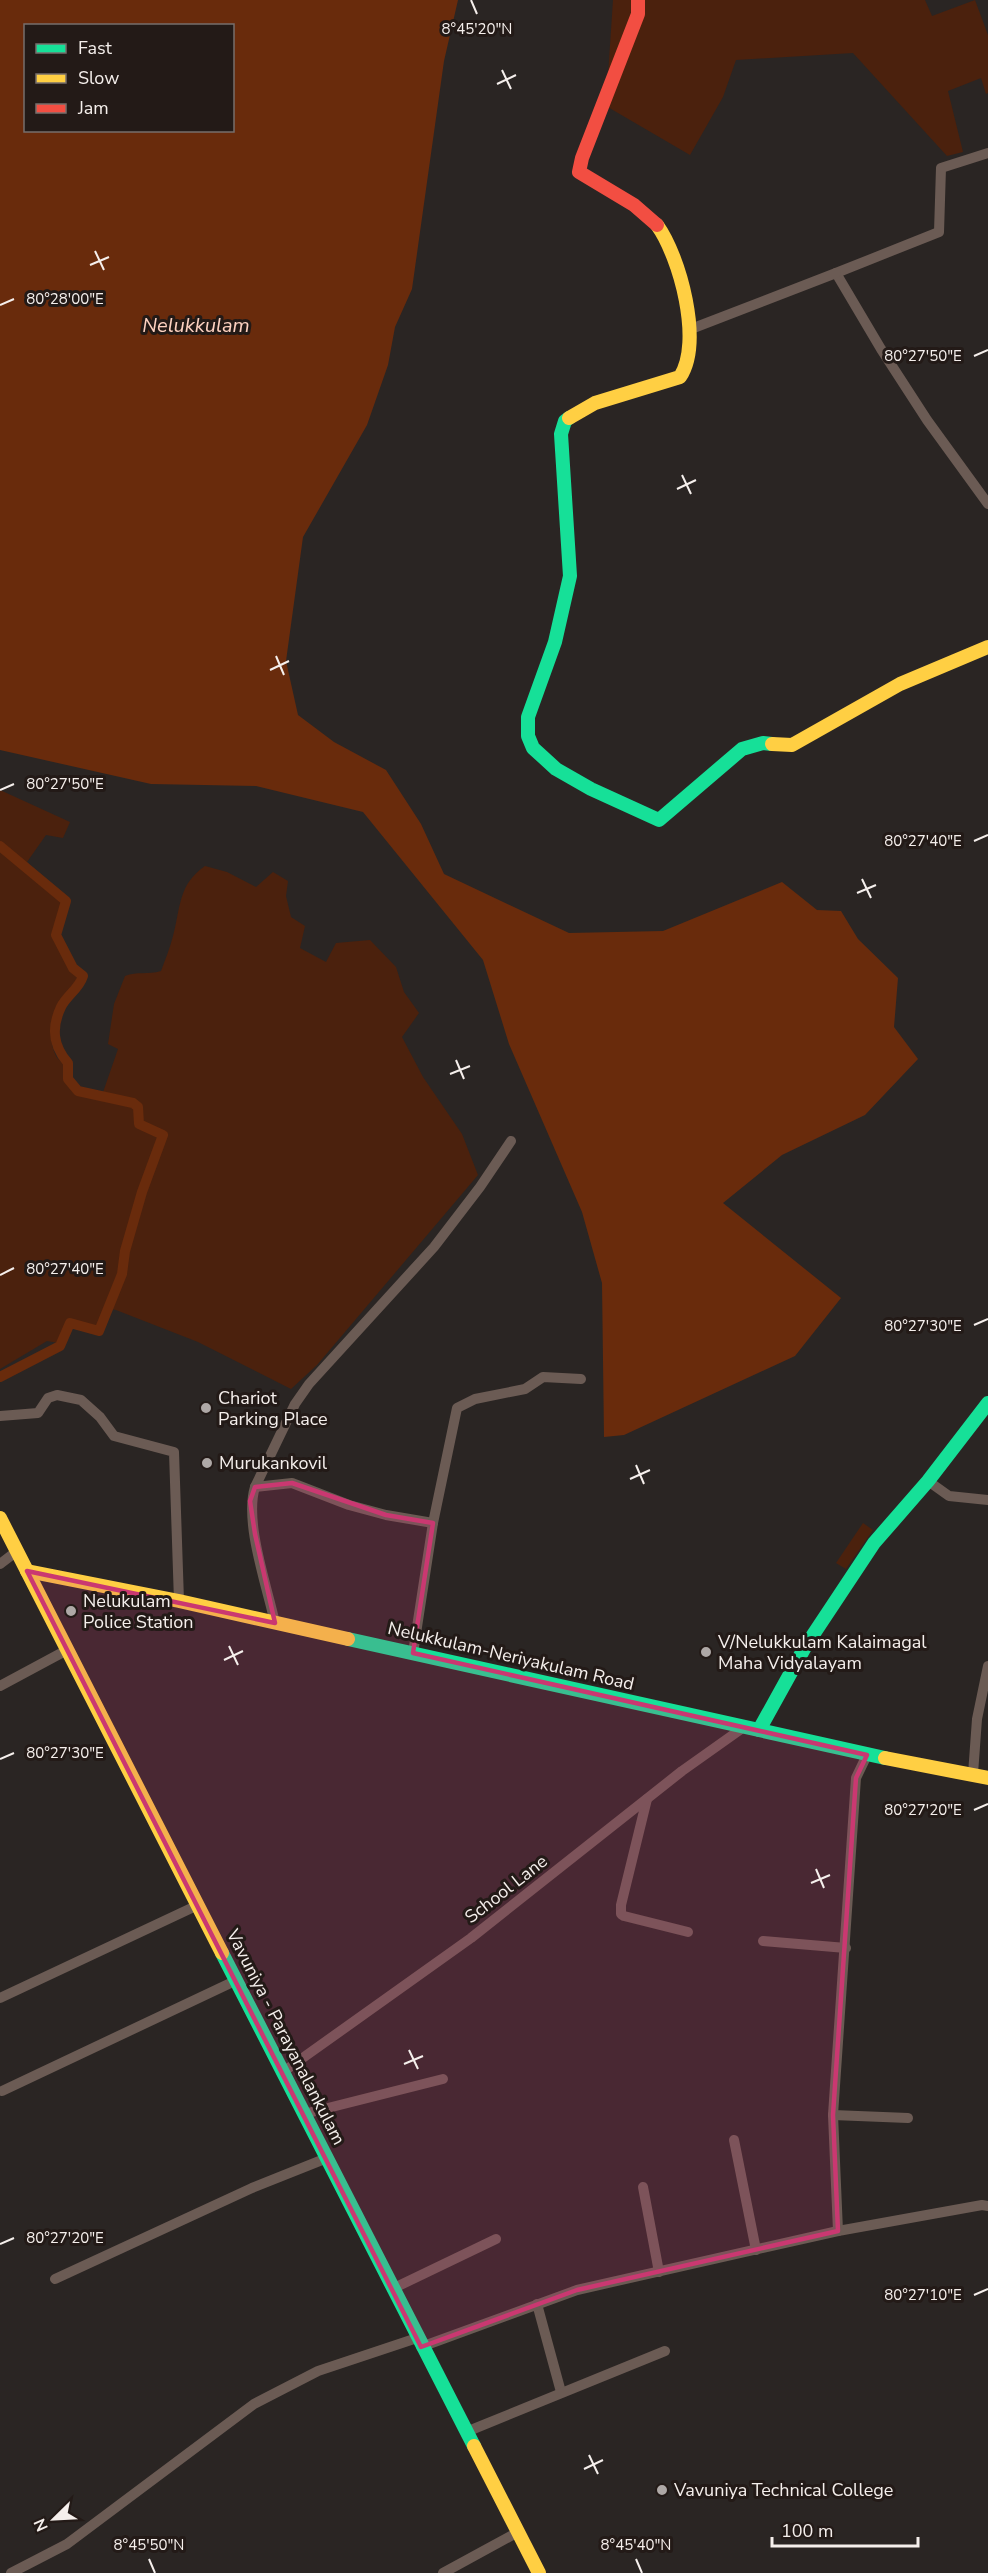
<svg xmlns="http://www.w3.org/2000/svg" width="988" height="2573" viewBox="0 0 988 2573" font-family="'Nunito Sans',sans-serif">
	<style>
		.green { fill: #4b210d }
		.water { fill: #692b0c; fill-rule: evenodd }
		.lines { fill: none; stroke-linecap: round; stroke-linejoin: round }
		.canal { stroke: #692b0c; stroke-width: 10 }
		.street { stroke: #6b5b54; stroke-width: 10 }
		.fast { stroke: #16e098; stroke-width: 14 }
		.slow { stroke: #ffcf43; stroke-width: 14 }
		.jam { stroke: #f24e42; stroke-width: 14 }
		.marked { fill: #ca3871; fill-opacity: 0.2; stroke: #ca3871; stroke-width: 4.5; stroke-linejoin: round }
		.ticks { fill: none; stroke: #f5efec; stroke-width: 2 }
		.poi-dot { fill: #aea8a6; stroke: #231a17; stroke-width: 2 }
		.labels { text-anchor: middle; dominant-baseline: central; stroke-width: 6; stroke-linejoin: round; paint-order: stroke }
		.poi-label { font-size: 18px; fill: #f5efec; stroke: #231a17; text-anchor: start }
		.street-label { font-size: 18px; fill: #f5efec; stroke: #231a17 }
		.water-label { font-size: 20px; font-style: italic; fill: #fed2c1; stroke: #231a17 }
		.ticks-label { font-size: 15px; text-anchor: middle; fill: #f5efec; stroke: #231a17; stroke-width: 6; stroke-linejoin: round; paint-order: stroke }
	</style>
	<rect width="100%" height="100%" fill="#2a2523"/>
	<!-- green -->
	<g class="green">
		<polygon points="613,0 925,0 932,16 975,0 988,35 988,93 986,94 981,78 948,91 963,152 947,156 853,53 736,60 723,97 690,155 606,106"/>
		<path d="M 0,790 L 70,822 L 63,838 L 46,835 L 27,862 L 63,902 L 54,937 L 68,965 L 78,977 C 64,998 42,1029 56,1056 C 58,1060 63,1062 65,1066 C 70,1074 73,1084 77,1092 L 101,1098 L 118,1049 L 108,1044 L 114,1004 L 125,976 C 137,971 148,975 161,971 C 165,960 170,948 173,936 C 181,906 178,885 205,866 L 227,872 L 256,887 L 273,872 L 288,881 L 286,896 L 291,917 L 305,926 L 300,948 L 326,962 L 336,943 L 370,940 L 396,967 L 404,992 L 419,1013 L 402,1037 L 423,1077 L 462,1134 L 478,1175 L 317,1365 L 291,1389 L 198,1342 L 116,1310 L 105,1308 L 96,1327 L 68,1320 L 58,1343 L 47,1341 L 0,1369 Z"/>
		<polygon points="863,1523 873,1530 846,1569 836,1563"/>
	</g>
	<!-- water -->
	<path class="water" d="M 0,0 L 458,0 L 444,61 L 412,289 L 395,327 L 388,365 L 367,425 L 303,537 L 286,661 L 298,715 L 334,742 L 386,770 L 421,824 L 444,874 L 569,933 L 663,931 L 782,882 L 817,910 L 841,911 L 858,939 L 898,978 L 894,1027 L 918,1059 L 865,1115 L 782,1155 L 723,1203 L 841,1298 L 795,1356 L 624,1435 L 604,1437 L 602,1283 L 582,1212 L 509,1044 L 483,960 L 363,812 L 256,786 L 151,784 L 0,750 ZM 26,26 L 232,26 L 232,130 L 26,130 Z"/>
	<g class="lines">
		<!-- canal -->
		<path class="canal" d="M 0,846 L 66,901 L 56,935 L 73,968 L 83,976 C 79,989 67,995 61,1007 C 51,1028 53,1046 68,1063 L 68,1079 L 78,1091 L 133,1103 L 138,1107 L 139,1124 L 163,1135 L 142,1192 L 125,1251 L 122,1274 L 99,1331 L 70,1323 L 60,1346 L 0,1377"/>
		<!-- street -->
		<g class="street">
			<polyline points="988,153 941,168 939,232 836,273 881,349 927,420 988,504"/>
			<polyline points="691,329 836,273"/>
			<polyline points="0,1416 38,1413 48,1398 57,1395 81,1400 100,1417 114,1436 174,1452 179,1601"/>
			<polyline points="928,1481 949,1496 988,1500"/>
			<polyline points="255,1487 292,1483 349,1505 386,1515 433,1523"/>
			<polyline points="0,1564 17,1551"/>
			<path d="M 275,1623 C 267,1586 244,1522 255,1487 L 295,1404 L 309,1384 L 434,1247 L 480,1187 L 511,1141"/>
			<polyline points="413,1653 433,1523 457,1408 475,1399 525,1389 543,1377 581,1379"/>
			<polyline points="0,1686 67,1650"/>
			<polyline points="973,1774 977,1719 988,1666"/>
			<polyline points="647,1799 621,1905 621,1914 624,1916 688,1932"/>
			<polyline points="763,1941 846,1948"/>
			<polyline points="0,1998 198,1905"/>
			<polyline points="283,2072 471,1938 682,1771 744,1727"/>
			<polyline points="2,2091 237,1980"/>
			<polyline points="304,2114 443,2079"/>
			<polyline points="833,2115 908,2118"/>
			<polyline points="734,2140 756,2250"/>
			<polyline points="643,2187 659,2272"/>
			<polyline points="838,2231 833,2115 856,1778 867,1755"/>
			<polyline points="55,2279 252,2188 327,2158"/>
			<polyline points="392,2289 496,2239"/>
			<polyline points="537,2304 561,2392"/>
			<polyline points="421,2347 577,2290 838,2231 982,2205 988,2206"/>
			<polyline points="466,2432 665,2351"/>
			<polyline points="11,2573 67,2544 254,2404 318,2371 417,2338"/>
			<polyline points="443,2573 518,2532"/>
		</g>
		<!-- fast -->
		<g class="fast">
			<polyline points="569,418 565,421 561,434 570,576 555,642 528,717 528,736 533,748 556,769 591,789 659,820 742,749 763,743 772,744"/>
			<polyline points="348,1639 885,1758"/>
			<polyline points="759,1730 805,1647 874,1543 928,1481 988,1403"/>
			<polyline points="222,1953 474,2446"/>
		</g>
		<!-- slow -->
		<g class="slow">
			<path d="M 569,418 L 595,403 L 680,377 C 703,342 680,257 657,225"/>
			<polyline points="772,744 792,745 900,684 988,647"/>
			<polyline points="0,1518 222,1953"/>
			<polyline points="27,1571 179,1601 348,1639"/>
			<polyline points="885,1758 988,1778"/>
			<polyline points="474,2446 539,2573"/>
		</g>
		<!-- jam -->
		<polyline class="jam" points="638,0 638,14 582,158 579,172 634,205 657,225"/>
	</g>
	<!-- marked area -->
	<path class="marked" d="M 292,1483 L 386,1515 L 433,1523 L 413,1653 L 867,1755 L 856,1778 L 833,2115 L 838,2231 L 577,2290 L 421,2347 L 27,1571 L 275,1623 L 255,1534 L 250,1501 L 255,1487 Z"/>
	<!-- ticks -->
	<path class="ticks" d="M 471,0 L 477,14M 502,70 L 511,89M 497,84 L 516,75M 95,251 L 104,270M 90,265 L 109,257M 0,305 L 14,299M 974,356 L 988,350M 682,475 L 691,494M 677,489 L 696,480M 276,656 L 284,675M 270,670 L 289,661M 0,790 L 14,784M 974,841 L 988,835M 862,879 L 871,898M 857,893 L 876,885M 456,1060 L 464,1079M 450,1074 L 470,1066M 0,1275 L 14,1268M 974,1325 L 988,1319M 636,1465 L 644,1484M 630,1479 L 650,1470M 229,1646 L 238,1665M 224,1660 L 243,1651M 0,1759 L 14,1753M 974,1810 L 988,1804M 816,1869 L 824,1888M 811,1883 L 830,1875M 409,2050 L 418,2069M 404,2064 L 423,2056M 0,2244 L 14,2238M 974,2295 L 988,2289M 589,2455 L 598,2474M 584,2469 L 603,2460M 149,2559 L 155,2573M 636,2559 L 642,2573"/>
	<!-- markers -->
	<g class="poi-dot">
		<circle cx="206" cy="1408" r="6"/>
		<circle cx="207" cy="1463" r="6"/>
		<circle cx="71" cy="1611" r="6"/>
		<circle cx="706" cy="1652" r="6"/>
		<circle cx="662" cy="2490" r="6"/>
	</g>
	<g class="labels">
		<!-- poi labels -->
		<g class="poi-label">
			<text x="218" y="1398">Chariot<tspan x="218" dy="21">Parking Place</tspan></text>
			<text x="219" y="1463">Murukankovil</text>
			<text x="83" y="1601">Nelukulam<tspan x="83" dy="21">Police Station</tspan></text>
			<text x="718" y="1642">V/Nelukkulam Kalaimagal<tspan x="718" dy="21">Maha Vidyalayam</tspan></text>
			<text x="674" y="2490">Vavuniya Technical College</text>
		</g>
		<!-- street labels -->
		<g class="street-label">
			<text transform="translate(511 1656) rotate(13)">Nelukkulam-Neriyakulam Road</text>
			<text transform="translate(506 1889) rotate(-38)">School Lane</text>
			<text transform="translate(286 2037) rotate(63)">Vavuniya - Parayanalankulam</text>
		</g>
		<!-- water labels -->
		<g class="water-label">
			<text x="196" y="325">Nelukkulam</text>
		</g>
	</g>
	<g class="ticks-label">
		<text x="477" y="34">8°45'20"N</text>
		<text x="65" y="304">80°28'00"E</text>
		<text x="923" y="361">80°27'50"E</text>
		<text x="65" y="789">80°27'50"E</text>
		<text x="923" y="846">80°27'40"E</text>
		<text x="65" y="1274">80°27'40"E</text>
		<text x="923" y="1331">80°27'30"E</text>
		<text x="65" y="1758">80°27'30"E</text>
		<text x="923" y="1815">80°27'20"E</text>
		<text x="65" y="2243">80°27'20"E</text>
		<text x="923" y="2300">80°27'10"E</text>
		<text x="149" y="2550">8°45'50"N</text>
		<text x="636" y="2550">8°45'40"N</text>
	</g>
	<!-- legend -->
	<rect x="24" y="24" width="210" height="108" fill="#231a17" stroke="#776f6c" stroke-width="1.5"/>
	<rect x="36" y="44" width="30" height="9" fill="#16e098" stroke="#776f6c" stroke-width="1.5"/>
	<text x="78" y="54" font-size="18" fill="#f5efec">Fast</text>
	<rect x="36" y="74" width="30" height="9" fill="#ffcf43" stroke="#776f6c" stroke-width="1.5"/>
	<text x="78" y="84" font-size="18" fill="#f5efec">Slow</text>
	<rect x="36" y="104" width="30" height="9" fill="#f24e42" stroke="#776f6c" stroke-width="1.5"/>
	<text x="78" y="114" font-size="18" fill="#f5efec">Jam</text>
	<!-- north arrow -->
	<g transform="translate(54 2519) rotate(246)" stroke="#231a17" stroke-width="4.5" paint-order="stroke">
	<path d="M0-4.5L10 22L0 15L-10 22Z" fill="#f5efec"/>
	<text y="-9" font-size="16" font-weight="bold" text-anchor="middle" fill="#f5efec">N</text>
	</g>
	<!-- scale -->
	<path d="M772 2537v9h146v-9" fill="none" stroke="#f5efec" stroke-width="3"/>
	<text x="781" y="2537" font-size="18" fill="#f5efec" stroke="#231a17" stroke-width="4.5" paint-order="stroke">100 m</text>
</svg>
